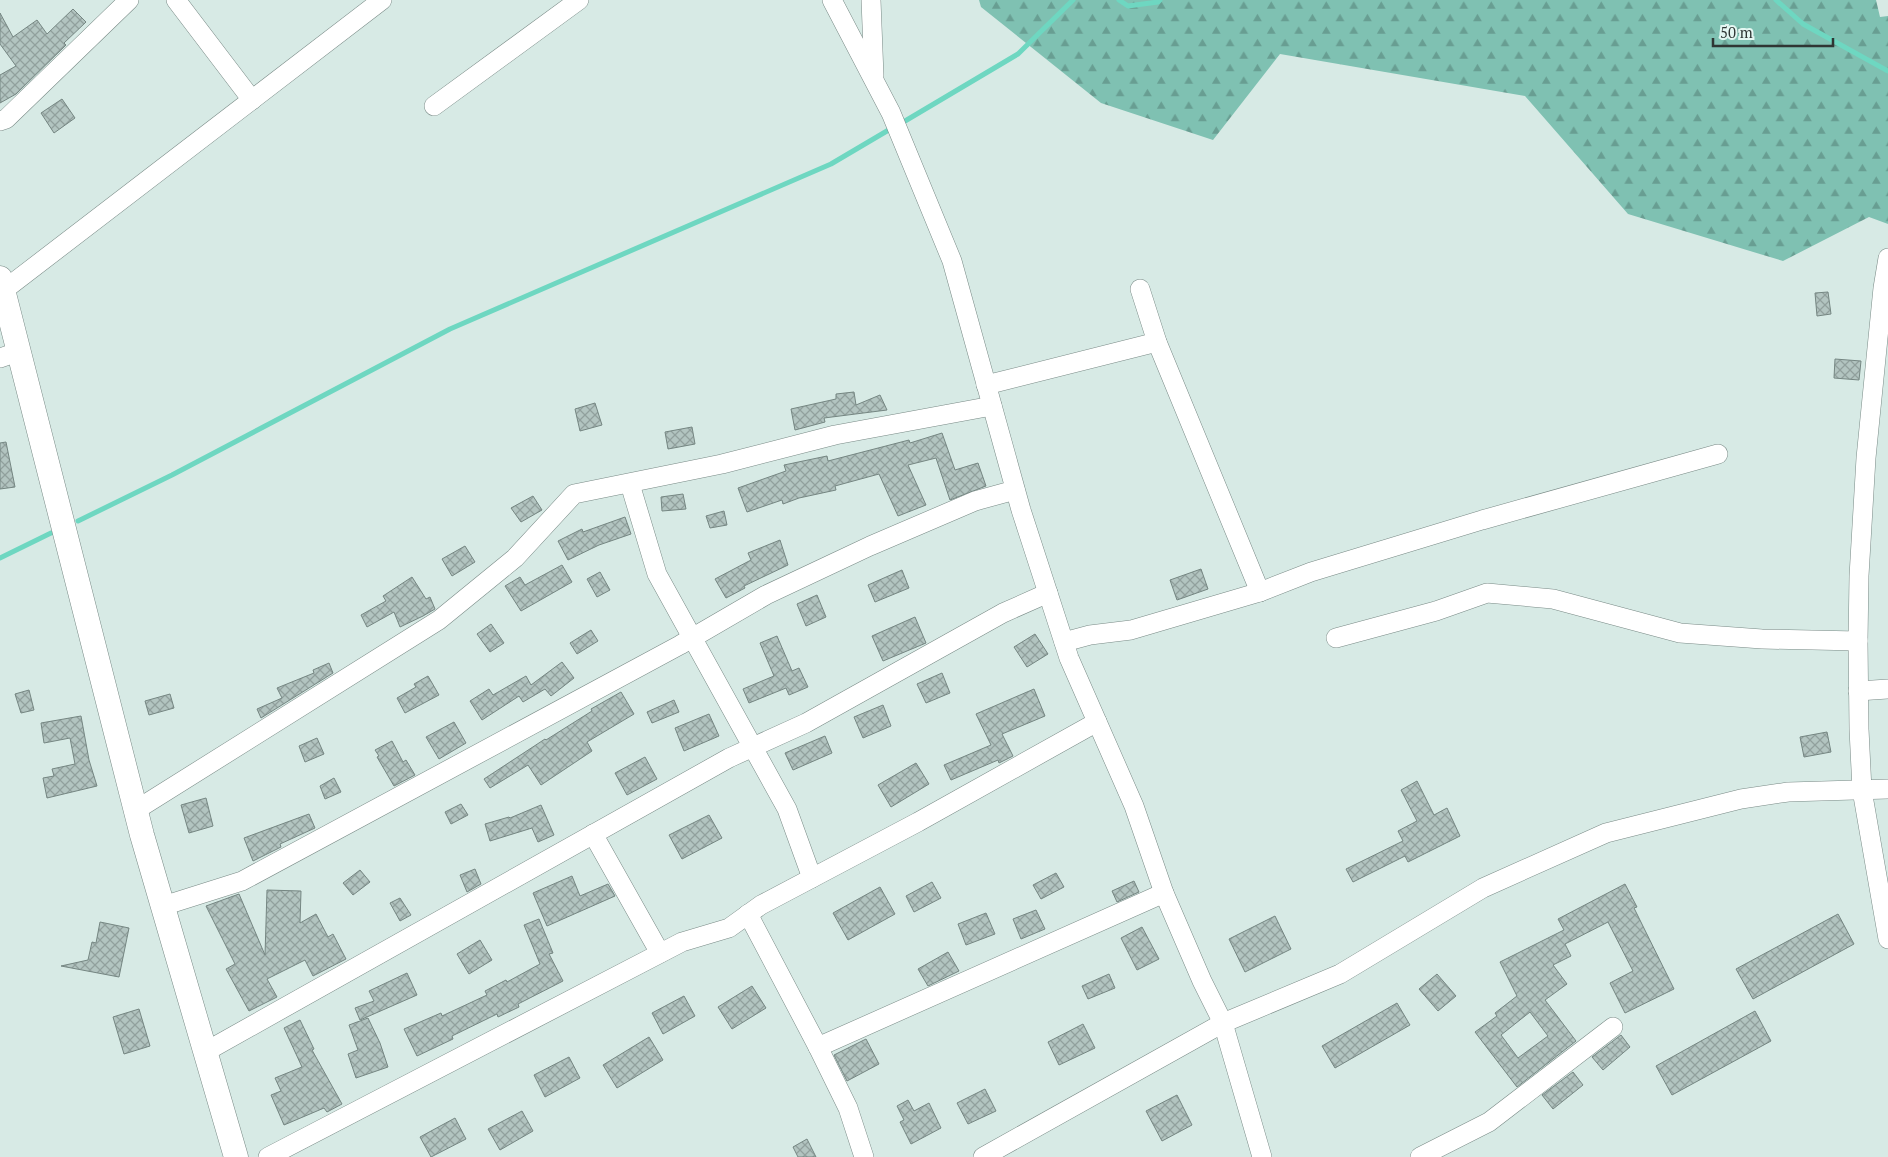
<svg xmlns="http://www.w3.org/2000/svg" width="1888" height="1157" viewBox="0 0 1888 1157" font-family="'PT Serif',serif">
	<style>
		.forest { fill: url(#forest-firs) }
		.lines { fill: none; stroke-linecap: round; stroke-linejoin: round }
		.stream { stroke: #6ed7c1; stroke-width: 5 }
		.building { fill: url(#building-cross-hatch); stroke: #758682; fill-rule: evenodd }
		.minor-casing { stroke: #798a86; stroke-width: 20 }
		.tertiary-casing { stroke: #798a86; stroke-width: 25 }
		.minor { stroke: #fff; stroke-width: 19 }
		.tertiary { stroke: #fff; stroke-width: 24 }
	</style>
	<defs>
		<pattern id="forest-firs" width="22" height="20" patternUnits="userSpaceOnUse" patternTransform="scale(1.25)"><rect width="22" height="20" fill="#7fc1b2"/><path d="M5 1l3.5 6h-7zM16 11l3.5 6h-7z" fill="#689e92"/></pattern>
		<pattern id="building-cross-hatch" width="8" height="8" patternUnits="userSpaceOnUse" patternTransform="scale(1.25)"><rect width="8" height="8" fill="#b2c4c0"/><path d="M0 0l8 8M0 8l8-8" fill="none" stroke="#91a09d"/></pattern>
	</defs>
	<rect width="100%" height="100%" fill="#d7eae5"/>
	<!-- forest -->
	<polygon class="forest" points="979,0 1876,0 1880,17 1888,16 1888,224 1869,217 1783,261 1628,214 1525,96 1280,54 1213,140 1101,103 981,7"/>
	<g class="lines">
		<!-- stream -->
		<g class="stream">
			<polyline points="1119,0 1128,6 1158,2 1160,0"/>
			<polyline points="1776,0 1803,24 1888,71"/>
			<polyline points="900,124 1018,54 1073,0"/>
			<polyline points="78,521 172,475 450,329 831,164 892,128"/>
			<polyline points="0,558 51,533"/>
		</g>
	</g>
	<!-- building -->
	<g class="building">
		<polygon points="73,9 86,22 64,43 66,45 16,94 0,103 0,75 16,66 0,44 0,13 13,37 37,20 47,34"/>
		<polygon points="62,99 75,118 54,133 41,113"/>
		<polygon points="1828,292 1831,314 1817,316 1815,293"/>
		<polygon points="1835,359 1861,361 1859,380 1834,378"/>
		<polygon points="854,392 856,405 880,395 887,410 824,418 825,422 795,430 791,409 836,399 836,394"/>
		<polygon points="595,403 602,425 580,431 575,409"/>
		<polygon points="692,427 695,444 668,449 665,432"/>
		<polygon points="942,433 955,470 978,463 986,486 950,500 936,458 908,465 926,505 898,516 879,474 835,486 836,490 799,498 783,504 782,500 747,512 738,488 786,471 784,465 827,456 828,461 909,440 910,443"/>
		<polygon points="6,442 15,487 0,489 0,443"/>
		<polygon points="683,494 686,509 662,511 661,497"/>
		<polygon points="533,496 542,510 521,522 511,508"/>
		<polygon points="724,511 727,525 710,528 706,516"/>
		<polygon points="625,517 631,534 599,545 568,560 558,541 582,529 583,532"/>
		<polygon points="780,540 788,565 744,586 745,588 726,598 715,579 751,560 748,553"/>
		<polygon points="465,546 475,562 452,576 442,559"/>
		<polygon points="562,565 572,582 521,611 505,586 520,577 525,585"/>
		<polygon points="1201,569 1208,589 1177,600 1170,580"/>
		<polygon points="902,570 909,588 875,602 868,585"/>
		<polygon points="600,572 610,590 597,597 587,579"/>
		<polygon points="412,577 426,599 430,597 435,609 423,616 400,627 394,612 367,627 361,615 386,601 383,596"/>
		<polygon points="817,595 826,617 806,626 797,604"/>
		<polygon points="915,617 926,643 883,661 872,636"/>
		<polygon points="491,624 504,643 490,652 477,634"/>
		<polygon points="591,630 598,641 577,654 570,643"/>
		<polygon points="1035,634 1048,654 1027,667 1014,647"/>
		<polygon points="777,636 792,671 799,668 808,687 789,695 786,688 749,703 743,689 774,676 760,643"/>
		<polygon points="562,662 574,678 551,696 545,689 523,702 519,696 482,720 470,701 489,689 493,695 526,676 531,685"/>
		<polygon points="329,663 333,673 261,718 257,709 282,698 277,688 314,673 313,670"/>
		<polygon points="942,673 950,693 926,703 917,684"/>
		<polygon points="428,676 439,695 405,713 397,698 416,687 414,684"/>
		<polygon points="1034,689 1045,716 1002,734 1013,756 999,763 998,760 951,780 944,765 991,745 976,714"/>
		<polygon points="29,690 34,710 21,713 15,694"/>
		<polygon points="621,692 634,714 587,742 592,751 541,785 528,765 490,788 484,779 545,739 546,740 592,711 591,709"/>
		<polygon points="170,694 174,708 149,715 145,701"/>
		<polygon points="674,700 679,712 652,723 647,712"/>
		<polygon points="883,705 891,726 863,738 854,717"/>
		<polygon points="709,714 719,736 684,751 675,728"/>
		<polygon points="81,716 89,760 97,786 47,798 43,778 54,776 52,769 75,764 70,738 44,743 41,723"/>
		<polygon points="454,722 466,743 439,759 426,737"/>
		<polygon points="1827,732 1831,752 1804,757 1800,737"/>
		<polygon points="825,736 832,753 793,770 785,753"/>
		<polygon points="317,738 324,754 305,762 299,746"/>
		<polygon points="392,741 403,762 406,760 415,775 394,786 377,757 379,756 375,750"/>
		<polygon points="645,757 657,779 627,795 615,773"/>
		<polygon points="916,763 929,784 891,807 878,785"/>
		<polygon points="334,778 341,792 325,799 320,786"/>
		<polygon points="1417,781 1434,815 1447,808 1460,836 1408,862 1405,856 1353,882 1346,869 1403,841 1398,831 1417,821 1401,790"/>
		<polygon points="206,798 213,826 189,833 181,805"/>
		<polygon points="461,804 468,815 451,824 445,812"/>
		<polygon points="541,805 554,835 538,842 532,828 490,841 485,824 509,817 510,818"/>
		<polygon points="309,814 315,828 280,844 281,847 253,861 244,838"/>
		<polygon points="709,815 722,838 682,859 669,835"/>
		<polygon points="475,869 481,884 467,892 460,875"/>
		<polygon points="360,870 370,882 353,895 343,883"/>
		<polygon points="1056,873 1064,887 1041,899 1033,885"/>
		<polygon points="572,876 580,896 608,884 615,896 547,926 533,893"/>
		<polygon points="1134,881 1139,892 1117,902 1112,891"/>
		<polygon points="932,882 941,898 914,912 906,896"/>
		<path d="M 1625,884 L 1637,907 L 1634,908 L 1674,989 L 1625,1013 L 1610,983 L 1633,971 L 1608,922 L 1565,944 L 1571,956 L 1553,965 L 1567,984 L 1545,1000 L 1576,1041 L 1517,1087 L 1475,1032 L 1497,1016 L 1495,1013 L 1517,996 L 1500,962 L 1564,930 L 1558,919 ZM 1530,1012 L 1548,1036 L 1518,1058 L 1501,1035 Z"/>
		<polygon points="880,887 895,914 848,940 833,913"/>
		<polygon points="267,890 301,891 300,923 316,914 328,937 333,934 346,959 313,976 305,960 267,979 277,997 249,1011 226,969 235,964 206,906 239,894 265,955"/>
		<polygon points="400,898 411,915 400,921 390,903"/>
		<polygon points="1036,910 1045,929 1021,939 1013,919"/>
		<polygon points="986,913 995,934 966,945 958,924"/>
		<polygon points="1838,914 1854,944 1753,999 1736,969"/>
		<polygon points="1275,916 1291,949 1245,972 1229,939"/>
		<polygon points="539,919 553,953 549,954 563,981 518,1004 519,1007 498,1017 497,1014 452,1036 453,1039 417,1056 404,1029 441,1013 442,1016 487,995 485,991 506,980 507,982 540,964 524,925"/>
		<polygon points="100,922 129,928 119,977 61,966 88,960 92,942 96,943"/>
		<polygon points="1142,927 1159,959 1137,970 1121,938"/>
		<polygon points="480,940 492,960 469,974 457,954"/>
		<polygon points="948,952 959,971 928,986 918,969"/>
		<polygon points="407,973 417,995 360,1020 355,1008 374,1001 369,991"/>
		<polygon points="1109,974 1115,988 1088,999 1082,986"/>
		<polygon points="1437,974 1456,996 1438,1011 1419,989"/>
		<polygon points="752,986 766,1008 732,1029 718,1007"/>
		<polygon points="684,996 695,1016 663,1034 652,1013"/>
		<polygon points="1397,1003 1410,1025 1335,1068 1322,1046"/>
		<polygon points="139,1009 150,1046 124,1054 113,1017"/>
		<polygon points="1755,1011 1771,1041 1672,1095 1656,1066"/>
		<polygon points="368,1018 380,1043 388,1067 356,1078 348,1054 358,1050 349,1025"/>
		<polygon points="300,1020 314,1049 312,1050 342,1104 327,1112 324,1108 284,1125 271,1095 281,1091 275,1078 302,1067 284,1028"/>
		<polygon points="1083,1024 1095,1048 1059,1065 1048,1042"/>
		<polygon points="1621,1035 1630,1047 1603,1070 1592,1057"/>
		<polygon points="649,1037 663,1060 617,1088 603,1065"/>
		<polygon points="866,1039 879,1064 847,1081 834,1055"/>
		<polygon points="569,1057 580,1078 545,1097 534,1075"/>
		<polygon points="1573,1072 1583,1085 1553,1109 1542,1095"/>
		<polygon points="985,1089 996,1111 968,1124 957,1103"/>
		<polygon points="1177,1095 1192,1125 1162,1141 1146,1111"/>
		<polygon points="908,1100 914,1111 929,1103 941,1128 911,1144 900,1122 904,1120 897,1106"/>
		<polygon points="522,1111 533,1131 500,1150 488,1129"/>
		<polygon points="455,1118 466,1139 431,1157 420,1137"/>
		<polygon points="807,1139 816,1157 798,1157 793,1147"/>
	</g>
	<g class="lines">
		<!-- minor casing -->
		<g class="minor-casing">
			<g id="minor">
				<polyline points="176,0 252,100"/>
				<polyline points="832,0 891,113 952,261 1021,510 1069,658 1134,806 1164,893 1202,981 1223,1023 1262,1157"/>
				<polyline points="871,0 874,76"/>
				<polyline points="434,106 579,0"/>
				<polyline points="0,121 6,119 129,0"/>
				<polyline points="1888,258 1883,288 1866,458 1859,576 1858,641 1859,729 1862,790 1888,939"/>
				<polyline points="1140,289 1157,342 1260,592"/>
				<polyline points="4,290 382,0"/>
				<polyline points="0,358 20,351"/>
				<polyline points="986,385 1157,342"/>
				<polyline points="630,484 657,574 787,809 812,878"/>
				<polyline points="1336,638 1436,611 1487,593 1553,599 1680,633 1762,639 1858,641"/>
				<polyline points="1064,642 1090,635 1131,630 1260,592 1311,572 1482,520 1718,454"/>
				<polyline points="1858,691 1888,689"/>
				<polyline points="136,810 439,620 515,558 574,494 722,464 835,435 992,406"/>
				<polyline points="593,834 660,953"/>
				<polyline points="163,906 242,881 680,645 766,595 870,546 975,501 1015,490"/>
				<polyline points="748,914 818,1047 1164,893"/>
				<polyline points="818,1047 848,1108 864,1157"/>
				<polyline points="205,1052 729,758 806,723 1003,613 1048,593"/>
				<polyline points="268,1157 682,942 729,928 761,905 918,822 1097,722"/>
				<polyline points="983,1157 1223,1023 1340,974 1483,888 1606,833 1741,799 1788,792 1888,789"/>
				<polyline points="1420,1157 1489,1122 1613,1027"/>
			</g>
		</g>
		<!-- tertiary casing -->
		<g class="tertiary-casing">
			<polyline id="tertiary" points="0,278 142,835 236,1157"/>
		</g>
		<!-- minor -->
		<use href="#minor" class="minor"/>
		<!-- tertiary -->
		<use href="#tertiary" class="tertiary"/>
	</g>
	<!-- scale -->
	<path d="M1713 38v8h120v-8" fill="none" stroke="#2f3634" stroke-width="2.5"/>
	<text x="1720" y="38" font-size="15" fill="#2f3634" stroke="#e4f7f2" stroke-width="4" paint-order="stroke">50 m</text>
</svg>
